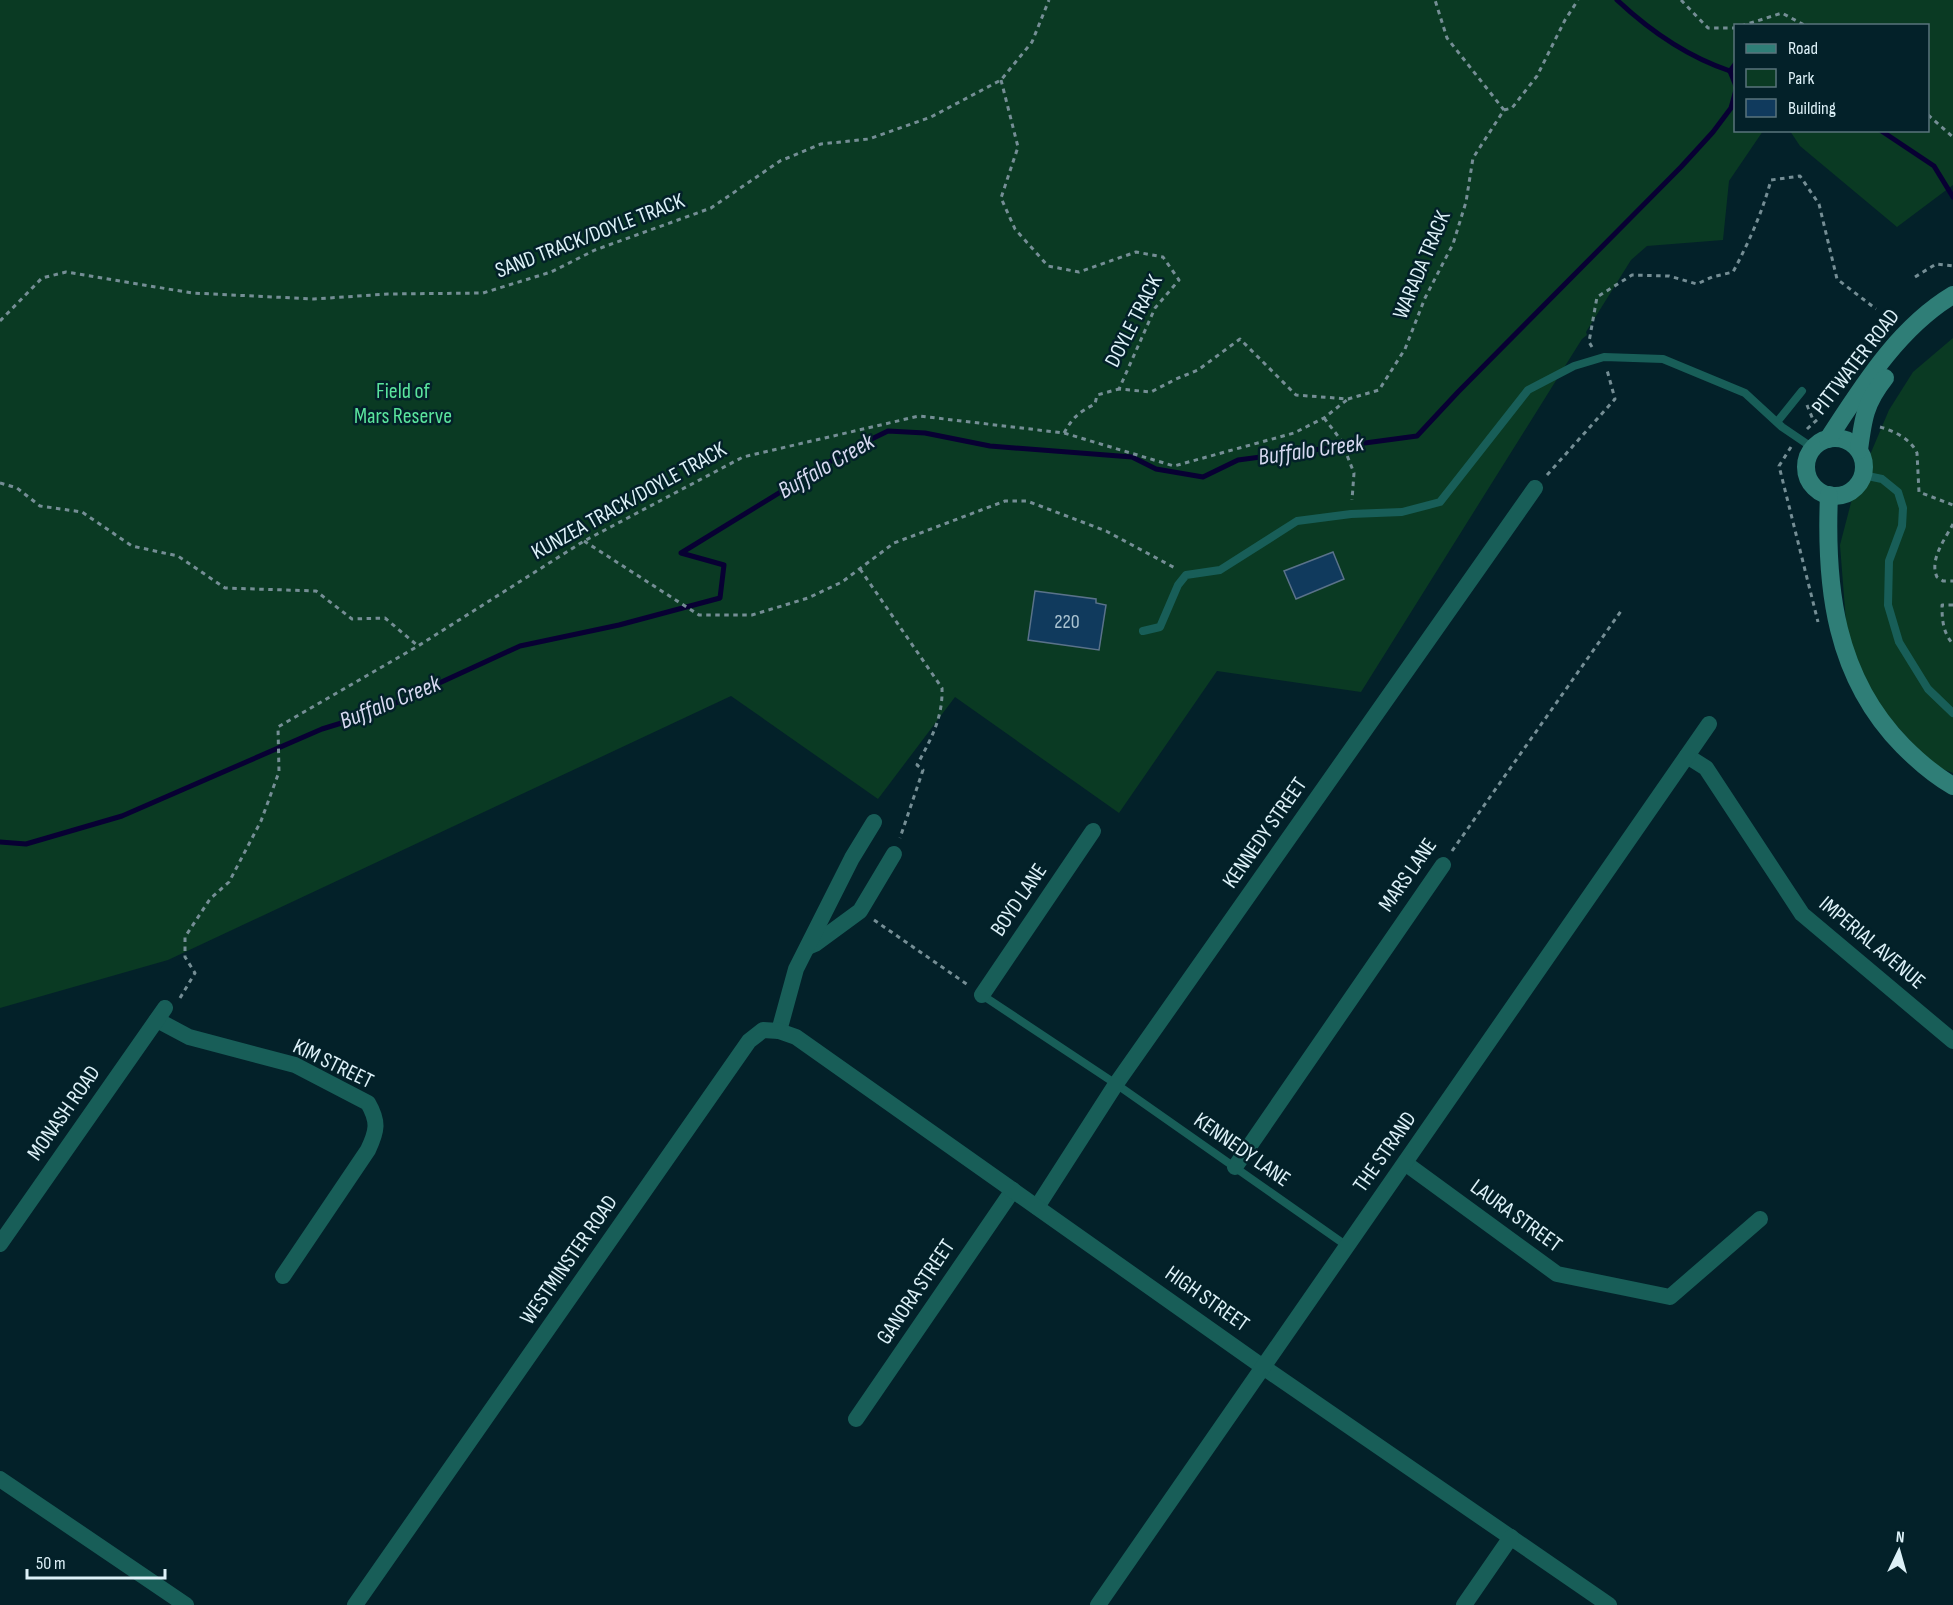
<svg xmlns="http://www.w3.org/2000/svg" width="1953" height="1605" viewBox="0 0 1953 1605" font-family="'Sofia Sans Condensed',sans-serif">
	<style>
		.green { fill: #0a3a23 }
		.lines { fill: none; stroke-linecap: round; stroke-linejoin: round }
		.stream { stroke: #080033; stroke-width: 5 }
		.building { fill: #103a5d; stroke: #5a728a; stroke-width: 1.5 }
		.path { stroke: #758e95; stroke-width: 3; stroke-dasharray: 4.5 4.5; stroke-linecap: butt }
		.service { stroke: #185e58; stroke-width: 8 }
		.minor { stroke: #185e58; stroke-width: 16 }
		.secondary { stroke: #2f7e77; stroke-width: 18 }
		.labels { text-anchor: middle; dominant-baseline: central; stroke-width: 5; stroke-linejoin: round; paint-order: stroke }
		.number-label { font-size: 20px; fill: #aac3d1 }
		.street-label { font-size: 22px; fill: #ddf1f8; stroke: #032129 }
		.park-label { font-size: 22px; fill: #5ae49d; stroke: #032129 }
		.water-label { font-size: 24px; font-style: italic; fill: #d6d9f0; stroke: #032129 }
	</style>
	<rect width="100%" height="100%" fill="#032129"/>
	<!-- green -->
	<g class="green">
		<polygon points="0,0 1953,0 1953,185 1897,227 1800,146 1790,131 1928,130 1928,26 1736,26 1736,130 1763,131 1729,181 1723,240 1647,246 1631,260 1586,332 1587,335 1582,339 1361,692 1217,671 1119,813 955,697 878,799 731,696 168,960 0,1008"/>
		<polygon points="1953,338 1953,773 1932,765 1885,713 1862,675 1847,635 1840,545 1853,495 1889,410 1913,372"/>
	</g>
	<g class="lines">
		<!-- stream -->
		<g class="stream">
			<path d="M 1617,0 C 1649,30 1688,57 1730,71"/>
			<polyline points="1730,71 1736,86"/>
			<polyline points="1730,71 1736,63"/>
			<polyline points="1880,130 1934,166 1953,197"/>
			<polyline points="0,842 26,844 122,816 322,729 374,713 520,646 619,625 720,598 724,565 681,553 849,450 888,431 925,433 990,446 1132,457 1156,469 1203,477 1238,460 1417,436 1458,392 1681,167 1713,132 1731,108 1736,90"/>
		</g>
	</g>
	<!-- building -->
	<g class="building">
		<polygon points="1333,552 1344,579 1296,599 1284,571"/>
		<polygon points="1035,591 1096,599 1096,603 1106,605 1099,650 1028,640"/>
	</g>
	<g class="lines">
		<!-- path -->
		<g class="path">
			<polyline points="1681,0 1708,28 1736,28"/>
			<polyline points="1741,26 1782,13 1806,26"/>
			<polyline points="1001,80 1018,147 1001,198 1015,229 1048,266 1079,272 1136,252 1163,257 1179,280 1155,308 1119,389 1151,392 1176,379 1198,370 1240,339 1296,395 1348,399 1379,390 1405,349 1425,298 1453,244 1466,202 1473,158 1504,110 1447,38 1435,0"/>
			<polyline points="1504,110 1512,108 1537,76 1565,20 1578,0"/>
			<polyline points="1928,115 1953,137"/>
			<polyline points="1915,277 1936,264 1953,266"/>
			<polyline points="0,321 42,278 66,272 192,293 314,299 388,294 483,293 551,272 595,250 711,208 780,161 821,144 869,139 931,117 1001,80 1032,42 1049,0"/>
			<path d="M 1592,347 L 1589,342 L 1597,297 L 1632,275 L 1669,276 L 1697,284 L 1712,277 L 1733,272 C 1749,242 1762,213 1771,180 L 1800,176 L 1819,204 L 1837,279 L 1876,309"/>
			<polyline points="1807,405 1814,422"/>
			<polyline points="1324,418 1341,440 1354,473 1352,500"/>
			<path d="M 1880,427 C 1894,431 1911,439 1917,453 L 1919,492 L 1953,505"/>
			<polyline points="1807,429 1818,419"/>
			<path d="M 1064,433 C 1073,417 1079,412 1095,404 L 1097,395 L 1119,389"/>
			<polyline points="1791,447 1779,466 1818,622"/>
			<polyline points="1547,475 1615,399 1607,370"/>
			<polyline points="0,483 17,488 40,506 82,512 132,546 178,556 225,588 316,591 352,619 385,618 418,646"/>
			<path d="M 1953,524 C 1945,539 1929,560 1937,577 L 1943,581 L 1953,581"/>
			<polyline points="584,541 699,615 752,615 808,598 842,582 894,543 1005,501 1027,501 1106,531 1175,568"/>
			<path d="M 860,569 L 942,688 C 943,718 931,739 917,765 L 923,770 L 900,838"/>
			<path d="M 1953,605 L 1942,605 C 1942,620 1943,633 1953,644"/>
			<polyline points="1452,851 1621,611"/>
			<polyline points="874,920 968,985"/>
			<polyline points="180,998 195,973 185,957 185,937 210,899 229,882 261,821 279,772 278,727 418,646 584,541 743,457 919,416 1064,433 1174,466 1294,433 1324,418 1348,399"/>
		</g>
		<!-- service -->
		<g class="service">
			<polyline points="1777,422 1802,391"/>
			<polyline points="1863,475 1882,479 1898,492 1903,508 1902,526 1889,561 1888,605 1899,642 1928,689 1953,713"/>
			<polyline points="1143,631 1160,627 1178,585 1186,575 1220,570 1297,521 1351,514 1402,512 1440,502 1528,390 1574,366 1604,357 1663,359 1745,393 1782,427 1813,448"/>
			<polyline points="982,995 1116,1084 1347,1246"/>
		</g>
		<!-- minor -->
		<g class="minor">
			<polyline points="1687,756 1706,768 1802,914 1953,1041"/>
			<polyline points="808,947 815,944 860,911 894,854"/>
			<polyline points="982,995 1093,831"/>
			<path d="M 157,1020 L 189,1037 L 295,1065 L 368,1103 C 379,1122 377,1131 368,1150 L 283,1276"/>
			<polyline points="779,1031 796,969 852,858 874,822"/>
			<polyline points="1405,1163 1557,1274 1670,1297 1760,1219"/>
			<polyline points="1235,1167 1443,865"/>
			<polyline points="1037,1207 1116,1084 1535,488"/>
			<polyline points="0,1244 165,1008"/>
			<polyline points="856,1419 1013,1190"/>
			<polyline points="0,1479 186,1605"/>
			<polyline points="355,1605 749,1041 763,1030 779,1031 796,1037 1263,1367 1609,1605"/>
			<polyline points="1098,1605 1709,724"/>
			<polyline points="1464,1605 1511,1537"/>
		</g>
		<!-- secondary -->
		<g class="secondary">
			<circle cx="1835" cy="467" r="29"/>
			<path d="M 1828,439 C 1862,387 1898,328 1953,295"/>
			<path d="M 1859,450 C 1863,419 1865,403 1885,378"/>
			<path d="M 1829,495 C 1825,587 1835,677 1903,746 C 1919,762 1934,775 1953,786"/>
		</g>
	</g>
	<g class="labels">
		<!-- number labels -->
		<g class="number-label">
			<text x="1067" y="622">220</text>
		</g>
		<!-- street labels -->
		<g class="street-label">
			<text transform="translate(590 236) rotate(-21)">SAND TRACK/DOYLE TRACK</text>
			<text transform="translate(1422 265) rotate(-67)">WARADA TRACK</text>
			<text transform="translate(1134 321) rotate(-63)">DOYLE TRACK</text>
			<text transform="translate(1856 362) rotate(-52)">PITTWATER ROAD</text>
			<text transform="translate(629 501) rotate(-29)">KUNZEA TRACK/DOYLE TRACK</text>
			<text transform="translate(1265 833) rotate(-55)">KENNEDY STREET</text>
			<text transform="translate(1408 875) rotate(-55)">MARS LANE</text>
			<text transform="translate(1019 900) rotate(-56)">BOYD LANE</text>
			<text transform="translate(1872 943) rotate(40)">IMPERIAL AVENUE</text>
			<text transform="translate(333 1064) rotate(26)">KIM STREET</text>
			<text transform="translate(64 1113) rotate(-55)">MONASH ROAD</text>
			<text transform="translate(1242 1150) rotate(35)">KENNEDY LANE</text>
			<text transform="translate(1385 1152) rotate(-55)">THE STRAND</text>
			<text transform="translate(1516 1216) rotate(36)">LAURA STREET</text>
			<text transform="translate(569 1260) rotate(-55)">WESTMINSTER ROAD</text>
			<text transform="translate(916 1292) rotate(-56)">GANORA STREET</text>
			<text transform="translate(1207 1299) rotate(35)">HIGH STREET</text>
		</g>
		<!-- park labels -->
		<g class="park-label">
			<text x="403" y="391">Field of<tspan x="403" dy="25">Mars Reserve</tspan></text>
		</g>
		<!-- water labels -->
		<g class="water-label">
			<text transform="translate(1311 450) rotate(-8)">Buffalo Creek</text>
			<text transform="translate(826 466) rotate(-30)">Buffalo Creek</text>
			<text transform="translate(390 702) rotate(-22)">Buffalo Creek</text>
		</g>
	</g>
	<!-- legend -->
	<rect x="1734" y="24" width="195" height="108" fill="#032129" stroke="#5a747c" stroke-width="1.5"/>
	<rect x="1746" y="44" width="30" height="9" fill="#2f7e77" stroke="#5a747c" stroke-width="1.5"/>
	<text x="1788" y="54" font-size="18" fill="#ddf1f8">Road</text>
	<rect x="1746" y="69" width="30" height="18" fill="#0a3a23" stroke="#5a747c" stroke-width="1.5"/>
	<text x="1788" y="84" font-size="18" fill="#ddf1f8">Park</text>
	<rect x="1746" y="99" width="30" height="18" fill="#103a5d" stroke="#5a747c" stroke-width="1.5"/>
	<text x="1788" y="114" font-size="18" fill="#ddf1f8">Building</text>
	<!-- north arrow -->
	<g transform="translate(1899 1551) rotate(5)" stroke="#032129" stroke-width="4.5" paint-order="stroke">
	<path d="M0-4.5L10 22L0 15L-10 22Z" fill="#ddf1f8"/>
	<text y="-9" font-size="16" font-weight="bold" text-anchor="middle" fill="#ddf1f8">N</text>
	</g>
	<!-- scale -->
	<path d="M27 1569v9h138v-9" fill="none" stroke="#ddf1f8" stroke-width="3"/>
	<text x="36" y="1569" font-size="18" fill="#ddf1f8" stroke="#032129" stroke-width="4.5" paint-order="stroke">50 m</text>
</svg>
